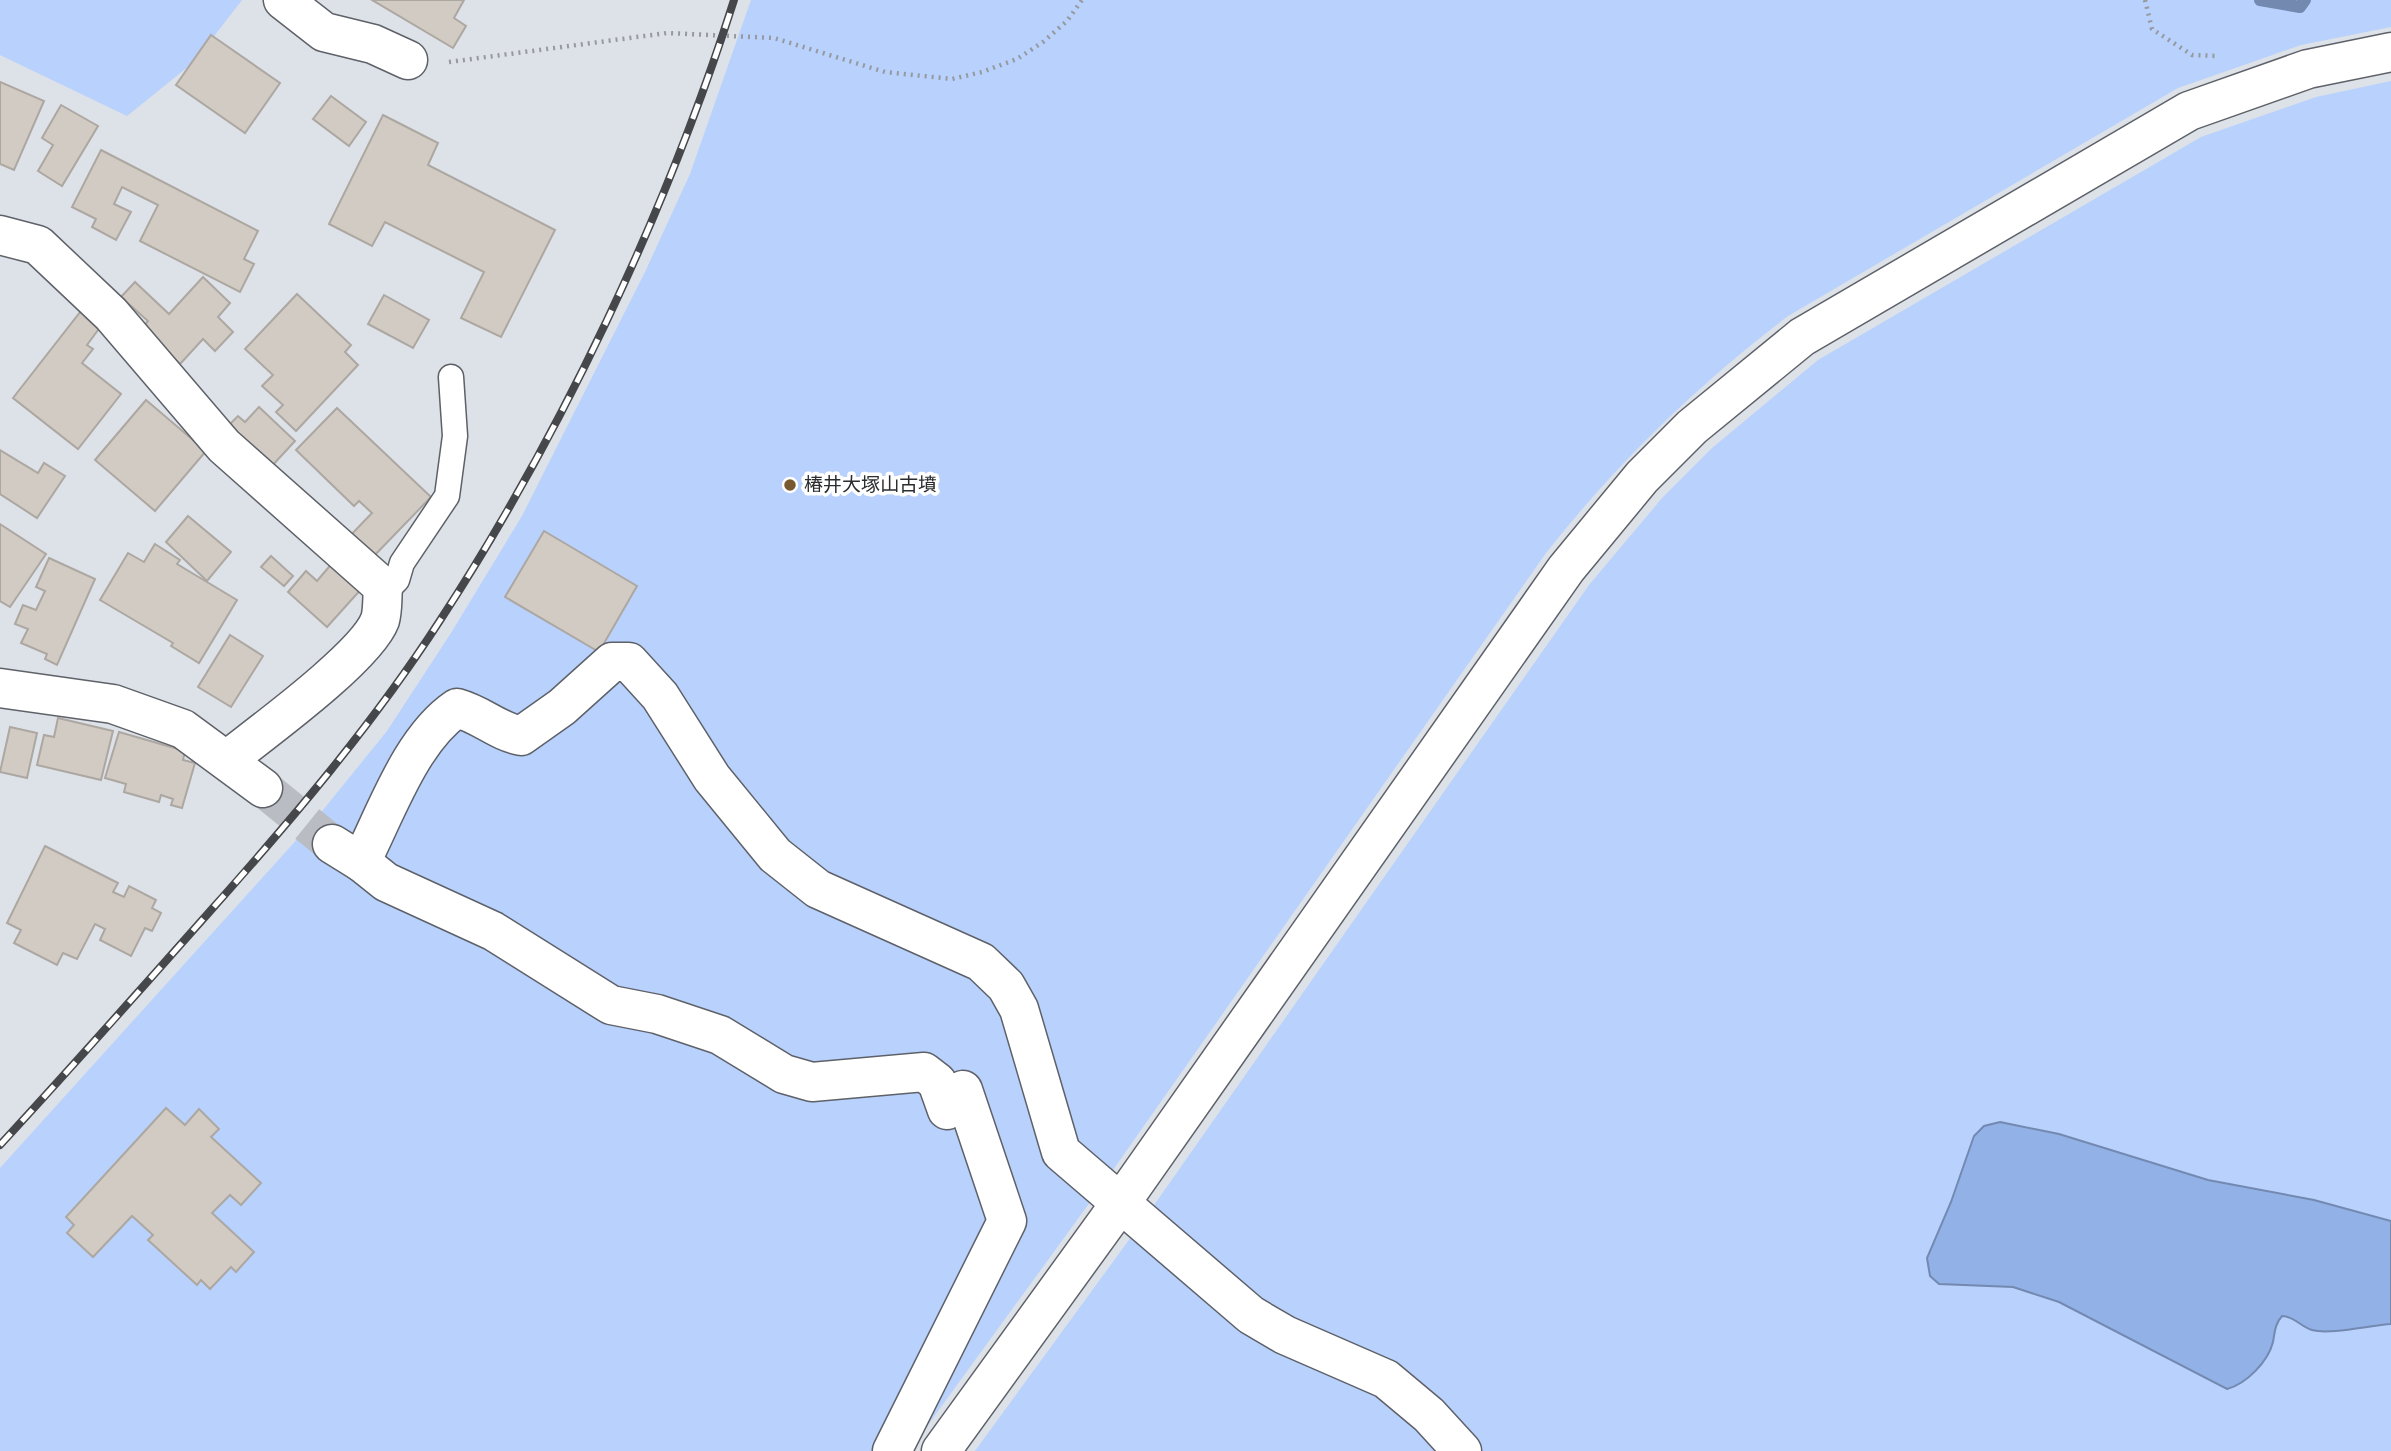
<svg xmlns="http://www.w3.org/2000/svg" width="2391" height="1451" viewBox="0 0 2391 1451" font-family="'Varela Round','Noto Sans JP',sans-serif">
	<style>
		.green { fill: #b8d1fd }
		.water { fill: #92b1e7; stroke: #7389b0; stroke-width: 2 }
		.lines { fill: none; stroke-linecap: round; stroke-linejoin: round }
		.stream { stroke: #7389b0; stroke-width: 12 }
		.building { fill: #d1cbc4; stroke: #ada7a1; stroke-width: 2 }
		.street-tunnel { stroke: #b9bdc3; stroke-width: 38; stroke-dasharray: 38 19; stroke-linecap: butt }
		.lane-casing { stroke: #5e6168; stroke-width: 27 }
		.street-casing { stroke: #5e6168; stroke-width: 41 }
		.path { stroke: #96999e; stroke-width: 4.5; stroke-dasharray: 2 5; stroke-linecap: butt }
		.lane { stroke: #fff; stroke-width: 24 }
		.street { stroke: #fff; stroke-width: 38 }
		.rail-casing { stroke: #45474a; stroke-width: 8 }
		.rail { stroke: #fff; stroke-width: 5; stroke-dasharray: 16; stroke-linecap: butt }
		.poi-dot { fill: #79592f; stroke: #fff; stroke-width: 2.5 }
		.labels { text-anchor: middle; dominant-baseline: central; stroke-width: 7; stroke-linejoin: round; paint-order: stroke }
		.poi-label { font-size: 19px; fill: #2b2d2f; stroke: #fff; text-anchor: start }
	</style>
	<rect width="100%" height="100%" fill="#dde1e8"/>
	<!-- green -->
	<g class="green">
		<polygon points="0,0 242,0 194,62 127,116 0,55"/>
		<path d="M 751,0 L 2391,0 L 2391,27 L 2301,45 L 2178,88 L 1788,316 C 1696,386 1617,463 1546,553 L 1101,1187 L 909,1451 L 0,1451 L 0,1168 L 319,815 L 387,731 L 451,633 L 522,516 L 645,272 L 690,174 Z"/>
		<path d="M 2391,81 L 2391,1221 L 2314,1200 L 2208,1180 L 2060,1134 L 2000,1122 L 1951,1202 L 1927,1258 L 1991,1284 L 2013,1287 L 2059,1302 L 2227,1389 L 2272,1345 L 2276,1323 L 2282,1316 C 2294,1316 2301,1327 2312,1330 C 2330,1335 2371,1325 2391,1324 L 2391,1451 L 975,1451 L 1145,1218 L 1589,585 L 1663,497 L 1712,448 L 1818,360 L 2201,137 L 2316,97 Z"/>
	</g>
	<!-- water -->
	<path class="water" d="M 2000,1122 L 2059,1134 L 2208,1180 L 2314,1200 L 2391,1221 L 2391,1324 C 2371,1325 2330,1335 2312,1330 C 2301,1327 2294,1316 2282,1316 C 2275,1324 2275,1331 2273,1342 C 2268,1362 2246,1384 2227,1389 L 2059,1302 L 2013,1287 L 1939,1284 L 1930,1276 L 1927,1258 L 1951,1202 L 1974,1136 L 1984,1126 Z"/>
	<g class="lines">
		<!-- stream -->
		<polyline class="stream" points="2260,0 2300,7 2305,0"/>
	</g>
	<!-- building -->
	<g class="building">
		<polygon points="372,0 464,0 454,18 466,26 453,48"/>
		<polygon points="211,35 280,83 245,133 176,85"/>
		<polygon points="0,82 44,101 14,170 0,164"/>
		<polygon points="331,96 366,122 349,146 313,119"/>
		<polygon points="61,105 98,126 62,186 38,171 53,145 42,138"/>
		<polygon points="383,115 438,143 428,165 555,230 501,337 461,318 484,272 385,222 372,246 329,224"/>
		<polygon points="101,150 258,231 244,259 254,264 240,292 140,241 158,205 122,187 114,204 131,212 116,240 92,227 96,219 72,207"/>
		<polygon points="203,277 230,303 218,317 233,332 215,351 203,339 180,364 142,328 148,321 121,297 135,282 169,314"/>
		<polygon points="297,294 351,345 345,352 358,365 296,431 276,412 283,405 262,386 273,375 245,349"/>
		<polygon points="384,295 429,320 413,348 368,324"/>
		<polygon points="81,311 101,326 87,345 93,349 82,363 121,394 78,449 13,398"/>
		<polygon points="146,400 206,451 155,511 95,460"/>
		<polygon points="259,407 295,441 270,468 226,428 238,416 245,422"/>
		<polygon points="337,408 431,497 371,559 348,538 372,513 359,501 354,506 296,450"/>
		<polygon points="0,450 38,473 44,463 65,476 37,518 0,494"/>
		<polygon points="188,516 231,552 207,581 166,542"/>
		<polygon points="0,524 46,554 10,607 0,601"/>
		<polygon points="544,531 637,586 599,652 505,597"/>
		<polygon points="155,544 180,560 177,564 237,600 199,663 171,646 173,643 100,600 128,553 144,562"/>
		<polygon points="271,556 293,576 284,586 261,567"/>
		<polygon points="49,558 95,579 57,665 45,659 47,654 21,643 28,629 15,624 23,605 36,610 45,591 36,587"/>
		<polygon points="334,561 363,587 327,627 288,592 306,571 317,581"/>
		<polygon points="230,635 263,656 231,707 198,687"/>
		<polygon points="58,718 113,731 101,780 37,765 44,735 54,737"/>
		<polygon points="10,727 37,733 27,778 0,772"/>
		<polygon points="119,732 185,751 183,760 195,763 182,808 171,805 173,799 161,795 159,802 124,792 126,784 105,778"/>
		<polygon points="45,846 118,883 113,892 124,897 129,886 156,900 152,908 161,913 152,931 145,928 131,956 100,940 105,929 95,924 77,959 63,953 57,965 14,943 21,930 7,923"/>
		<polygon points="166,1108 185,1125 199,1109 219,1129 211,1137 261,1183 241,1205 230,1195 212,1213 254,1252 236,1272 231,1267 210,1289 201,1280 197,1285 148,1240 153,1235 132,1216 93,1257 67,1233 74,1225 66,1217"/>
	</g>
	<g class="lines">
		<!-- street-tunnel -->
		<polyline class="street-tunnel" points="263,788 332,844"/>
		<!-- lane casing -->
		<g class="lane-casing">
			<polyline id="lane" points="382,595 397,580 402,563 447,496 455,436 451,377"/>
		</g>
		<!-- street casing -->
		<g class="street-casing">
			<g id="street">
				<polyline points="283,0 324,32 373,44 408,60"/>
				<path d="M 0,235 L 38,245 L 111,314 L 224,446 L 383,587 C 382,597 383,610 380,620 C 366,657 261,733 227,760"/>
				<polyline points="0,688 113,704 183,729 263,788"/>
				<path d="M 332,844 L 361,862 C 386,813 411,739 457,708 C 482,715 497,731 521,736 L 562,707 L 612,662 L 629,662 L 660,696 L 712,778 L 775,855 L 818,889 L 981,962 L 1006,986 L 1019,1009 L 1061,1152 L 1251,1315 L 1285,1335 L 1386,1379 L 1429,1415 L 1462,1451"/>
				<polyline points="361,862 386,882 493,931 611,1005 657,1014 720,1035 784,1074 812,1082 924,1072 937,1082 947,1110 963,1090 1007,1221 892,1451"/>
				<polyline points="941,1451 1122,1201 1566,569 1642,477 1692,427 1802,337 2189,111 2308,69 2391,52"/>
			</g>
		</g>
		<!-- path -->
		<g class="path">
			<polyline points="2145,0 2152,29 2192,55 2217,56"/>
			<polyline points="449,62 667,33 774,38 885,72 952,79 982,72 1017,59 1043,42 1067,21 1082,0"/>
		</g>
		<!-- lane -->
		<use href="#lane" class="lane"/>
		<!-- street -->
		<use href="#street" class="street"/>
		<!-- rail casing -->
		<g class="rail-casing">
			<path id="rail" d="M 0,1145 C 72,1067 142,988 212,909 C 293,818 373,724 439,622 C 560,437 667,211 734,0"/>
		</g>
		<!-- rail -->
		<use href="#rail" class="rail"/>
	</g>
	<!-- markers -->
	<circle class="poi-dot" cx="790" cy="485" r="7"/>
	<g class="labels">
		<!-- poi labels -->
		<g class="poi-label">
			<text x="804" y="485">椿井大塚山古墳</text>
		</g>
	</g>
</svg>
